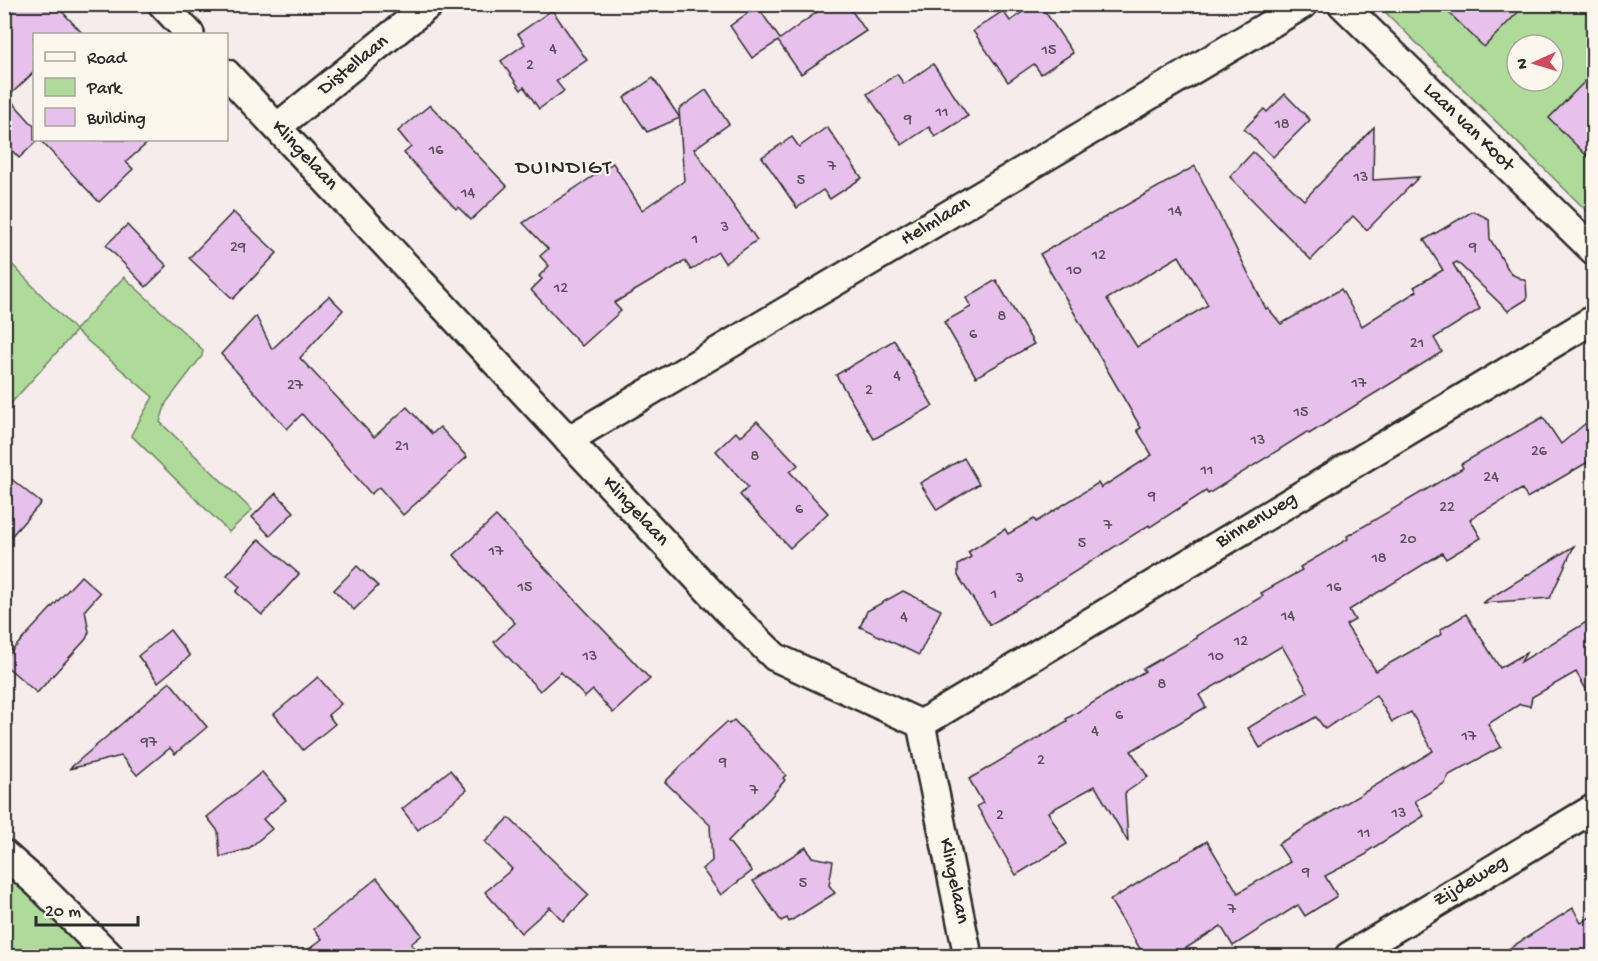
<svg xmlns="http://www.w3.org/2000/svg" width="1598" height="961" viewBox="0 0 1598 961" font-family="'Gochi Hand',sans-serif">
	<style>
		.green { fill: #afdb9a; stroke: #6d8362; stroke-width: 1.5; fill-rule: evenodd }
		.building { fill: #e7c1eb; stroke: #2b2b2b; stroke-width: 1.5; fill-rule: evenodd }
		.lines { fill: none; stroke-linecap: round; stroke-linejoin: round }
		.minor-casing { stroke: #2b2b2b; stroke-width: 32 }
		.minor { stroke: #fbf7ec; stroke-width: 27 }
		.labels { text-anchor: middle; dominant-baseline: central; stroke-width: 4.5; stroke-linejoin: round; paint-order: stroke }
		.number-label { font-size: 16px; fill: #5a505b }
		.street-label { font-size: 20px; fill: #2b2b2b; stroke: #fbf7ec }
		.neighbourhood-label { font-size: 21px; letter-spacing: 1.5px; fill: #2b2b2b; stroke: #fbf7ec }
	</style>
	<rect width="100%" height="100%" fill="#f7ecec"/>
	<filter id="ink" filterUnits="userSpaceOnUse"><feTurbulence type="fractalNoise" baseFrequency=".0167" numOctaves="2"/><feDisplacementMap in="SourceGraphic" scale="12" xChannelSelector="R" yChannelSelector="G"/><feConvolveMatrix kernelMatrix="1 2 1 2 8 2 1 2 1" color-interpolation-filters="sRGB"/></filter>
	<g filter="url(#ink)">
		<!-- green -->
		<g class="green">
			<path d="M 1378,5 L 1593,5 L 1593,217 ZM 1517,45 L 1553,45 L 1553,81 L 1517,81 Z"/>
			<polygon points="5,257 75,330 124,277 203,350 202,356 166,403 160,422 252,510 229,532 131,435 153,397 76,331 5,410"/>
			<polygon points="4,870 54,915 92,956 5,956"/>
		</g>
		<!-- building -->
		<g class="building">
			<polygon points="19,4 55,4 83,34 34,34 34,72 8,97 34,126 34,140 38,140 19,158 4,142 4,18"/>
			<polygon points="828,4 847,4 866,31 801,74 778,41 752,58 730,26 757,6 780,39"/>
			<polygon points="1034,4 1040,4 1073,53 1041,74 1034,64 1008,82 973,31 1003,11 1010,21"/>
			<polygon points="1440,4 1526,4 1484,47"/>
			<polygon points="552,10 587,60 556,81 564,91 539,109 524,87 521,90 501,61 525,44 518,34"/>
			<polygon points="933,64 968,116 935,137 929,127 902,145 867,94 897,74 904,84"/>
			<polygon points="1593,73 1593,162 1549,118"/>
			<polygon points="653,78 680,118 647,132 624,98"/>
			<polygon points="706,90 729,124 694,149 757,240 725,263 718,252 691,270 685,261 614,303 621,311 582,346 531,290 542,279 539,276 549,266 540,256 548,249 523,223 613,163 642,210 684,181 679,109"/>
			<polygon points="1285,94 1310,120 1273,157 1244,129 1264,109 1267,112"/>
			<polygon points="430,105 507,186 471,220 458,207 456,209 404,153 411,147 398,131"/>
			<polygon points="827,127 862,178 830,199 823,190 797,208 762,157 792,137 799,147"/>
			<polygon points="1374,127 1373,180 1419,177 1367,230 1353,216 1311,260 1230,177 1253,152 1304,200"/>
			<polygon points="40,140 151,140 126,162 133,169 99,202"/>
			<path d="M 1195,166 L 1266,309 L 1268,308 L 1281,324 L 1341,289 L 1362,326 L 1417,291 L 1414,287 L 1443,270 L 1424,240 L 1473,211 L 1489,219 L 1490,239 L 1511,274 L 1526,281 L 1527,299 L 1508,311 L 1457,262 L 1453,264 L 1480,309 L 1434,338 L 1442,352 L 1309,434 L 1307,432 L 1208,494 L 1206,491 L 1150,527 L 1149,525 L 990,625 L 958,576 L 958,565 L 971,557 L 968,552 L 1005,529 L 1008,534 L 1034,519 L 1036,522 L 1098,483 L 1101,488 L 1152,455 L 1137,430 L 1141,428 L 1040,254 ZM 1179,256 L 1208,305 L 1137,347 L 1107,299 Z"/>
			<polygon points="233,212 277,253 233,299 189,258"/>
			<polygon points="127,225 167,266 146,287 106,245"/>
			<polygon points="996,280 1034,344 976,377 944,322 971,307 966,298"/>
			<polygon points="329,296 343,310 300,358 374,437 407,407 432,434 440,427 467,457 403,515 379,487 371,494 302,414 287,429 221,354 256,316 272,349"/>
			<polygon points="894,340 933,406 874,439 836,375"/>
			<polygon points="1543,417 1561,444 1593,417 1593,459 1527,498 1522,489 1470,519 1481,538 1446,559 1442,553 1349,610 1355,620 1346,625 1376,671 1442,634 1440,630 1466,614 1500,668 1526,653 1521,662 1593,618 1593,701 1576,672 1532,697 1530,706 1520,704 1488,724 1501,747 1449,775 1445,783 1415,801 1424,816 1368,851 1367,854 1325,876 1337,896 1305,916 1298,905 1233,946 1221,926 1172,957 1145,957 1110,900 1207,841 1238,893 1290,862 1278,844 1433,751 1411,712 1392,722 1376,695 1325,729 1316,717 1260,748 1248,728 1308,692 1282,646 1199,695 1206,707 1131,751 1148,777 1125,793 1128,842 1095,786 1048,812 1067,844 1016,875 977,806 983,803 969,779 1067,721 1066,719 1145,671 1143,669 1197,638 1196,636 1263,596 1261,593 1302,570 1300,567 1348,539 1347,536 1463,468 1461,464"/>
			<polygon points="757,421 798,465 790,472 828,513 790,548 740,495 748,487 716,451 736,432 740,437"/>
			<polygon points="964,458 979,484 937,510 920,483"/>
			<polygon points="4,473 41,503 4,544"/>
			<polygon points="276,493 294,512 270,536 252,517"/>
			<polygon points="496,516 650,679 613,713 593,690 585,697 561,672 540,691 494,642 515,623 454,555"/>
			<polygon points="259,539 299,574 262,615 236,592 240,587 227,575"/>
			<polygon points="1574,546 1550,598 1482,603"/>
			<polygon points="357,566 378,586 354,610 334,590"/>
			<polygon points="81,576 100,593 85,610 89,632 86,639 37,693 4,664 4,659"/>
			<polygon points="903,591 941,610 919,655 860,627 867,611"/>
			<polygon points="170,630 190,656 158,682 138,656"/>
			<polygon points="318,677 341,704 328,715 335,724 303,750 274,714"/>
			<polygon points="170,682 207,727 175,754 170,748 137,775 121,756 69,769"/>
			<polygon points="734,720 786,775 783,778 785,780 770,798 728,841 752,871 721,895 702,869 712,861 710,825 665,782 709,738 727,722 729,724"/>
			<polygon points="450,770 467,790 418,830 402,809"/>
			<polygon points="262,772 286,800 263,819 272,829 248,849 220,857 218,831 207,817"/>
			<polygon points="509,818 589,895 563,921 550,907 521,933 485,892 512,869 485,842"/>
			<polygon points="806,847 812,857 833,861 829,885 835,893 789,922 787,918 781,921 753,881"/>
			<polygon points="377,878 422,935 411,944 423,957 299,957 322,939 314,929"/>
			<polygon points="1573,908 1581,923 1593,915 1593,957 1496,957"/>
		</g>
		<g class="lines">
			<!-- minor casing -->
			<g class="minor-casing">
				<g id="minor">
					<polyline points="162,4 190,34"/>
					<polyline points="1342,4 1594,251"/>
					<polyline points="226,73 726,609 775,657 921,724 968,956"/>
					<polyline points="277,127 430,4"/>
					<polyline points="568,440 1304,4"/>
					<polyline points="921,724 1594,319"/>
					<polyline points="4,854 38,884 110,956"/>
					<polyline points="1349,956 1594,808"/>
				</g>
			</g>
			<!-- minor -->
			<use href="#minor" class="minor"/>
		</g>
	</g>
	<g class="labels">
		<!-- number labels -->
		<g class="number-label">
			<text x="553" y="50">4</text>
			<text x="1049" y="51">15</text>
			<text x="530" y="66">2</text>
			<text x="942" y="113">11</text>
			<text x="908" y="120">9</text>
			<text x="1282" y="125">18</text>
			<text x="436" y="151">16</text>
			<text x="832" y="167">7</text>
			<text x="1361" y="178">13</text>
			<text x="801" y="181">5</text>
			<text x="468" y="194">14</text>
			<text x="1175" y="212">14</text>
			<text x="725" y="228">3</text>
			<text x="695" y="240">1</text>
			<text x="238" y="248">29</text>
			<text x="1473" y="248">9</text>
			<text x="1099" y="256">12</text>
			<text x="1074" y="271">10</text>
			<text x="561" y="289">12</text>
			<text x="1002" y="317">8</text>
			<text x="973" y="335">6</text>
			<text x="1417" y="344">21</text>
			<text x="897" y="377">4</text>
			<text x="1359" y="384">17</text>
			<text x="295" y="386">27</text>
			<text x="869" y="391">2</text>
			<text x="1301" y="413">15</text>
			<text x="1258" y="441">13</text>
			<text x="402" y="447">21</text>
			<text x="1539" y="452">26</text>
			<text x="755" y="457">8</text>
			<text x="1207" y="471">11</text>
			<text x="1491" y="478">24</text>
			<text x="1152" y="497">9</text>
			<text x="1447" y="508">22</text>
			<text x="799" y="510">6</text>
			<text x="1108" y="526">7</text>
			<text x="1408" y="540">20</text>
			<text x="1082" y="544">5</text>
			<text x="496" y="552">17</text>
			<text x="1379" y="559">18</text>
			<text x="1020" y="579">3</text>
			<text x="525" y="588">15</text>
			<text x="1334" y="588">16</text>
			<text x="994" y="595">1</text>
			<text x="1288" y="617">14</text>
			<text x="904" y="618">4</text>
			<text x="1241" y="642">12</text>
			<text x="590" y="657">13</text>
			<text x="1216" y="657">10</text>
			<text x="1162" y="685">8</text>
			<text x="1119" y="716">6</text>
			<text x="1095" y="732">4</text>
			<text x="1469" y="737">17</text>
			<text x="149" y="743">97</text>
			<text x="1041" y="761">2</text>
			<text x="723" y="763">9</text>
			<text x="754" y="791">7</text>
			<text x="1399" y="814">13</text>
			<text x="1000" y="816">2</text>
			<text x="1364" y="834">11</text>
			<text x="1306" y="873">9</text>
			<text x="803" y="884">5</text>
			<text x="1232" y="910">7</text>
		</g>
		<!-- street labels -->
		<g class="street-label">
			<text transform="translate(354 66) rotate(-39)">Distellaan</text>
			<text transform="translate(1468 128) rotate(44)">Laan van Koot</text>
			<text transform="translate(304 156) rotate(47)">Klingelaan</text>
			<text transform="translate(936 222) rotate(-31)">Helmlaan</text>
			<text transform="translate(635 512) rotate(47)">Klingelaan</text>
			<text transform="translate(1257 521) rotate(-31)">Binnenweg</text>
			<text transform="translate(953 881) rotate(78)">Klingelaan</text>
			<text transform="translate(1471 882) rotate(-31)">Zijdeweg</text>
		</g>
		<!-- neighbourhood labels -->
		<g class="neighbourhood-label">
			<text x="564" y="169">DUINDIGT</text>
		</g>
	</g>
	<!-- margin -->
	<rect width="1598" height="961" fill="none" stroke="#fbf7ec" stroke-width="24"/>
	<rect x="12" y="12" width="1574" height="937" fill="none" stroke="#2b2b2b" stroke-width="2" filter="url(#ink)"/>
	<!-- legend -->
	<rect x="33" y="33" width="195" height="108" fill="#fbf7ec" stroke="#a8a59f" stroke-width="1.5"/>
	<rect x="45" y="52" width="30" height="9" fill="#fbf7ec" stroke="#a8a59f" stroke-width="1.5"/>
	<text x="87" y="63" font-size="18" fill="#2b2b2b">Road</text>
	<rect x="45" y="78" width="30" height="18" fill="#afdb9a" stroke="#a8a59f" stroke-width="1.5"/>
	<text x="87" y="93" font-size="18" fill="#2b2b2b">Park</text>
	<rect x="45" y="108" width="30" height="18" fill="#e7c1eb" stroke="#a8a59f" stroke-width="1.5"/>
	<text x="87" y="123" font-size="18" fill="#2b2b2b">Building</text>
	<!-- north arrow -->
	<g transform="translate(1535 63) rotate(266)"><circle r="28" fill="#fbf7ec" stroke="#a8a59f" stroke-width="1.5"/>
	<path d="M0-4.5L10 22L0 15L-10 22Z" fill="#d1495b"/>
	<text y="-9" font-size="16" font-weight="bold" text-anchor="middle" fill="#2b2b2b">N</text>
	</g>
	<!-- scale -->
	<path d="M36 916v9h102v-9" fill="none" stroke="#2b2b2b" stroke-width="3"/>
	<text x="45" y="916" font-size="18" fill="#2b2b2b" stroke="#fbf7ec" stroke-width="4.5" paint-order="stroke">20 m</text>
</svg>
